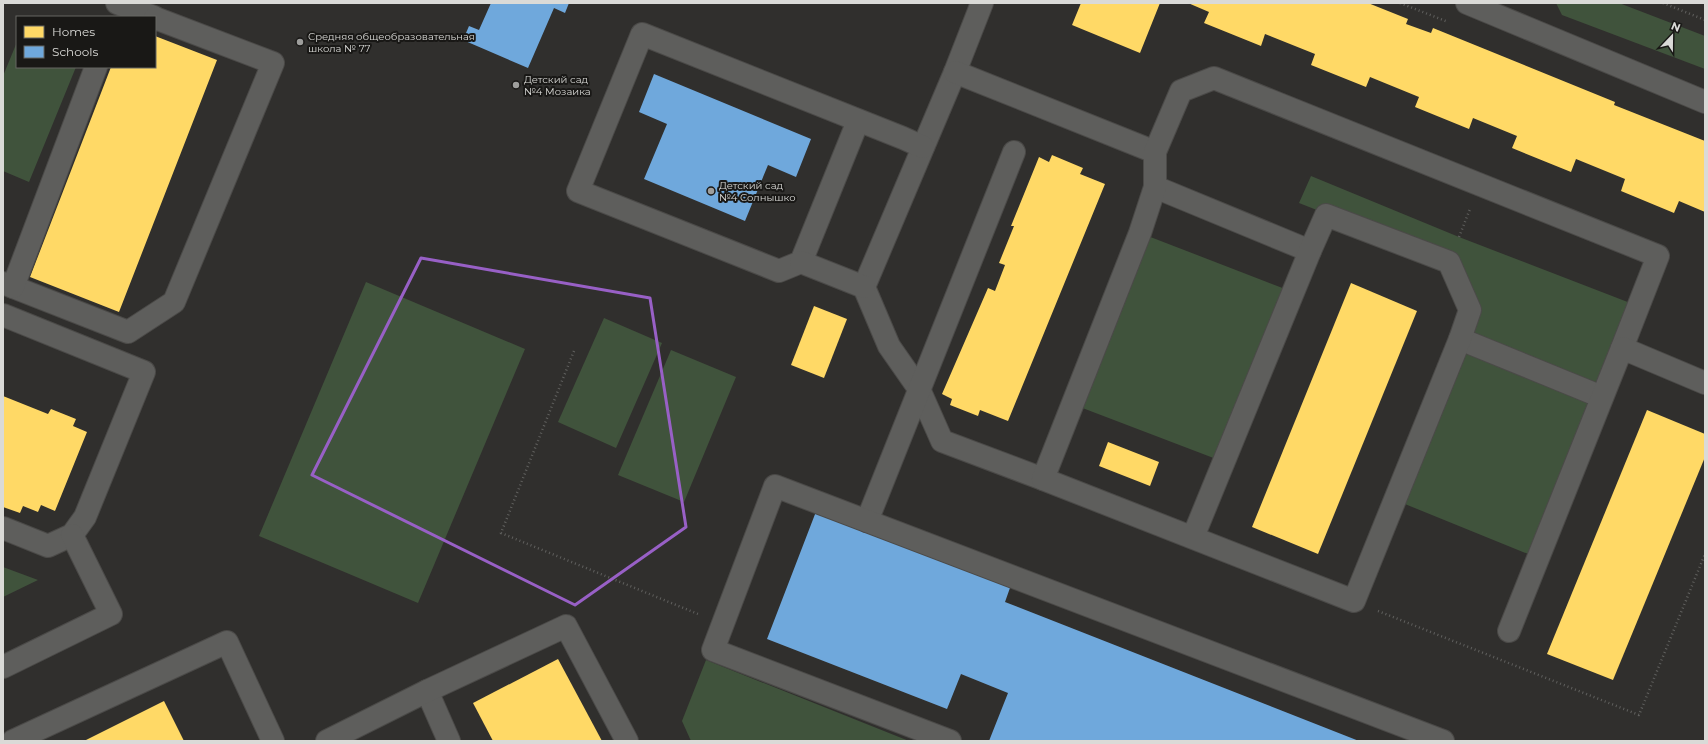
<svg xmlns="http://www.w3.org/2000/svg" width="1708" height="744" viewBox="0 0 1708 744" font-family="Montserrat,sans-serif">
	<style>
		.green { fill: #40533c }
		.homes { fill: #ffd966 }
		.schools { fill: #6fa8dc }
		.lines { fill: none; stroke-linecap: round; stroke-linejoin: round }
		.minor-casing { stroke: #4b4a48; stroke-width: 24 }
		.path { stroke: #60605e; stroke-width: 2.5; stroke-dasharray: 1 3; stroke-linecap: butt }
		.minor { stroke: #5e5e5c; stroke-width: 22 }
		.marked { fill: none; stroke: #9860c6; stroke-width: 3; stroke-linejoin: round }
		.poi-dot { fill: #9e9e9c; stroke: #191816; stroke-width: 1.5 }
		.labels { text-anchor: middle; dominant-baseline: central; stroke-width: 4; stroke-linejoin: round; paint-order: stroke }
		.poi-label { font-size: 10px; fill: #dadad7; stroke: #191816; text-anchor: start }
	</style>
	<rect width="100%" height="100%" fill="#302f2d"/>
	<!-- green -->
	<g class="green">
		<polygon points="1556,3 1619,3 1705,36 1705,69 1562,15"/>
		<polygon points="17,42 17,67 76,67 29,182 3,171 3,76"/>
		<polygon points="1311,176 1459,237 1638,306 1538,558 1395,500 1470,310 1449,262 1299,203"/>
		<polygon points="1140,233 1293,292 1224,462 1072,404"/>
		<polygon points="366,282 525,349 418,603 259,536"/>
		<polygon points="604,318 662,343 616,448 558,422"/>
		<polygon points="671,350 736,377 684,502 618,475"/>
		<polygon points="3,567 38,580 3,597"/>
		<polygon points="706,660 909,741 691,741 682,721"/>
	</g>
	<!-- homes -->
	<g class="homes">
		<polygon points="1081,3 1160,3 1140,53 1072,25"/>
		<polygon points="1188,3 1368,3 1408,19 1406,24 1431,33 1433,28 1615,102 1614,105 1705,141 1705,212 1679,201 1674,213 1621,191 1625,179 1576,159 1571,172 1512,148 1517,136 1473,118 1469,129 1415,107 1419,97 1370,77 1366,87 1311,65 1315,54 1265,34 1261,46 1204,23 1209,12"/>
		<polygon points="155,36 217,60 119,312 30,277 111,67 155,67"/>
		<polygon points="1052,155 1083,168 1080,174 1105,184 1008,421 980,410 978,416 950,405 952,399 942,394 988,288 995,291 1005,265 999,263 1014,226 1011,226 1039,157 1049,162"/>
		<polygon points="1351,283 1417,311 1318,554 1252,527"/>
		<polygon points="814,306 847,319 824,378 791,365"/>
		<polygon points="3,396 48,414 51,409 76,419 73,426 87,432 55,511 41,505 38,512 23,506 20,513 3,507"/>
		<polygon points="1647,410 1705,434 1705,457 1613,680 1547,654"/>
		<polygon points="1108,442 1159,462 1150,486 1099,466"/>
		<polygon points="558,659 602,741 493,741 473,703"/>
		<polygon points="164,701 184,741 84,741"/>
	</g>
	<!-- schools -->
	<g class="schools">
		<polygon points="491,3 569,3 565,13 554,8 528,68 463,40 469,26 479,30"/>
		<polygon points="654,74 811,139 796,177 768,165 745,221 644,179 667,124 639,112"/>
		<polygon points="817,509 1011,585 1005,602 1359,741 989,741 1008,693 961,674 947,709 767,639"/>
	</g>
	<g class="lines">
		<!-- minor casing -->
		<g class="minor-casing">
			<g id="minor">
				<polyline points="117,3 154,17"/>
				<polyline points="982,3 955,72 864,287 889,346 919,389 942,441 1043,479"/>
				<polyline points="1467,3 1705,102"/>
				<polyline points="955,72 1155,152"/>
				<polyline points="858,121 801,262 779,271 578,191 642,34 903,138 923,147"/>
				<polyline points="1155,187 1310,251"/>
				<polyline points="801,262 864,287"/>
				<polyline points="3,283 128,332 174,302 273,63 155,18"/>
				<polyline points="13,287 96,67"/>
				<polyline points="3,315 144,372 85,517 72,535 48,546 3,528"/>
				<polyline points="1460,339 1602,397"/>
				<polyline points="867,521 1014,152"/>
				<polyline points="1193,537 1310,251 1326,215 1449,262 1470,310 1460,339 1354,601 1043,479 1140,233 1155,187 1155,152 1181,91 1214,78 1658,256 1622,348"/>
				<polyline points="1509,631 1622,348 1705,383"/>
				<polyline points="3,667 111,614 72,535"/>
				<polyline points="427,691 449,741"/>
				<polyline points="13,741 227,642 273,741"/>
				<polyline points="327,741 427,691 566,626 627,741"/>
				<polyline points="950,741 713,650 775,486 1443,741"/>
			</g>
		</g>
		<!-- path -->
		<g class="path">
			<polyline points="1400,3 1448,22"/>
			<polyline points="1663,3 1705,20"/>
			<polyline points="1459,237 1470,209"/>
			<polyline points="574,351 501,533 698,614"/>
			<polyline points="1378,611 1639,715 1705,554"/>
		</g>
		<!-- minor -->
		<use href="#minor" class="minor"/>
	</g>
	<!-- marked area -->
	<path class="marked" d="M 421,258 L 650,298 L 686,527 L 575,605 L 312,475 Z"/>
	<!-- markers -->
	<g class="poi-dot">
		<circle cx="300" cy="42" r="4"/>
		<circle cx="516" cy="85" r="4"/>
		<circle cx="711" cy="191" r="4"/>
	</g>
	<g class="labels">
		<!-- poi labels -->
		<g class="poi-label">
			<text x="308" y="36">Средняя общеобразовательная<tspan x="308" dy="12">школа № 77</tspan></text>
			<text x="524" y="79">Детский сад<tspan x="524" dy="12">№4 Мозаика</tspan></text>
			<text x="719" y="185">Детский сад<tspan x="719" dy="12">№4 Солнышко</tspan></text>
		</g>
	</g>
	<!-- border -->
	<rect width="1708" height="744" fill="none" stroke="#dadad7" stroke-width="8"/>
	<!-- legend -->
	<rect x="16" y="16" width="140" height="52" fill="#191816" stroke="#666663"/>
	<rect x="24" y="26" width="20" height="12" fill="#ffd966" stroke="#666663"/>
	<text x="52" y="36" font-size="12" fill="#dadad7">Homes</text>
	<rect x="24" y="46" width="20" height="12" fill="#6fa8dc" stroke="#666663"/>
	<text x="52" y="56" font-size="12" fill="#dadad7">Schools</text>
	<!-- north arrow -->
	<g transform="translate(1672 36) rotate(22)" stroke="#191816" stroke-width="3" paint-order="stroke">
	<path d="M0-3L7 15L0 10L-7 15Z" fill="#dadad7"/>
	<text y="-6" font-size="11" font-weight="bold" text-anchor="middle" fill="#dadad7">N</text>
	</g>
</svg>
